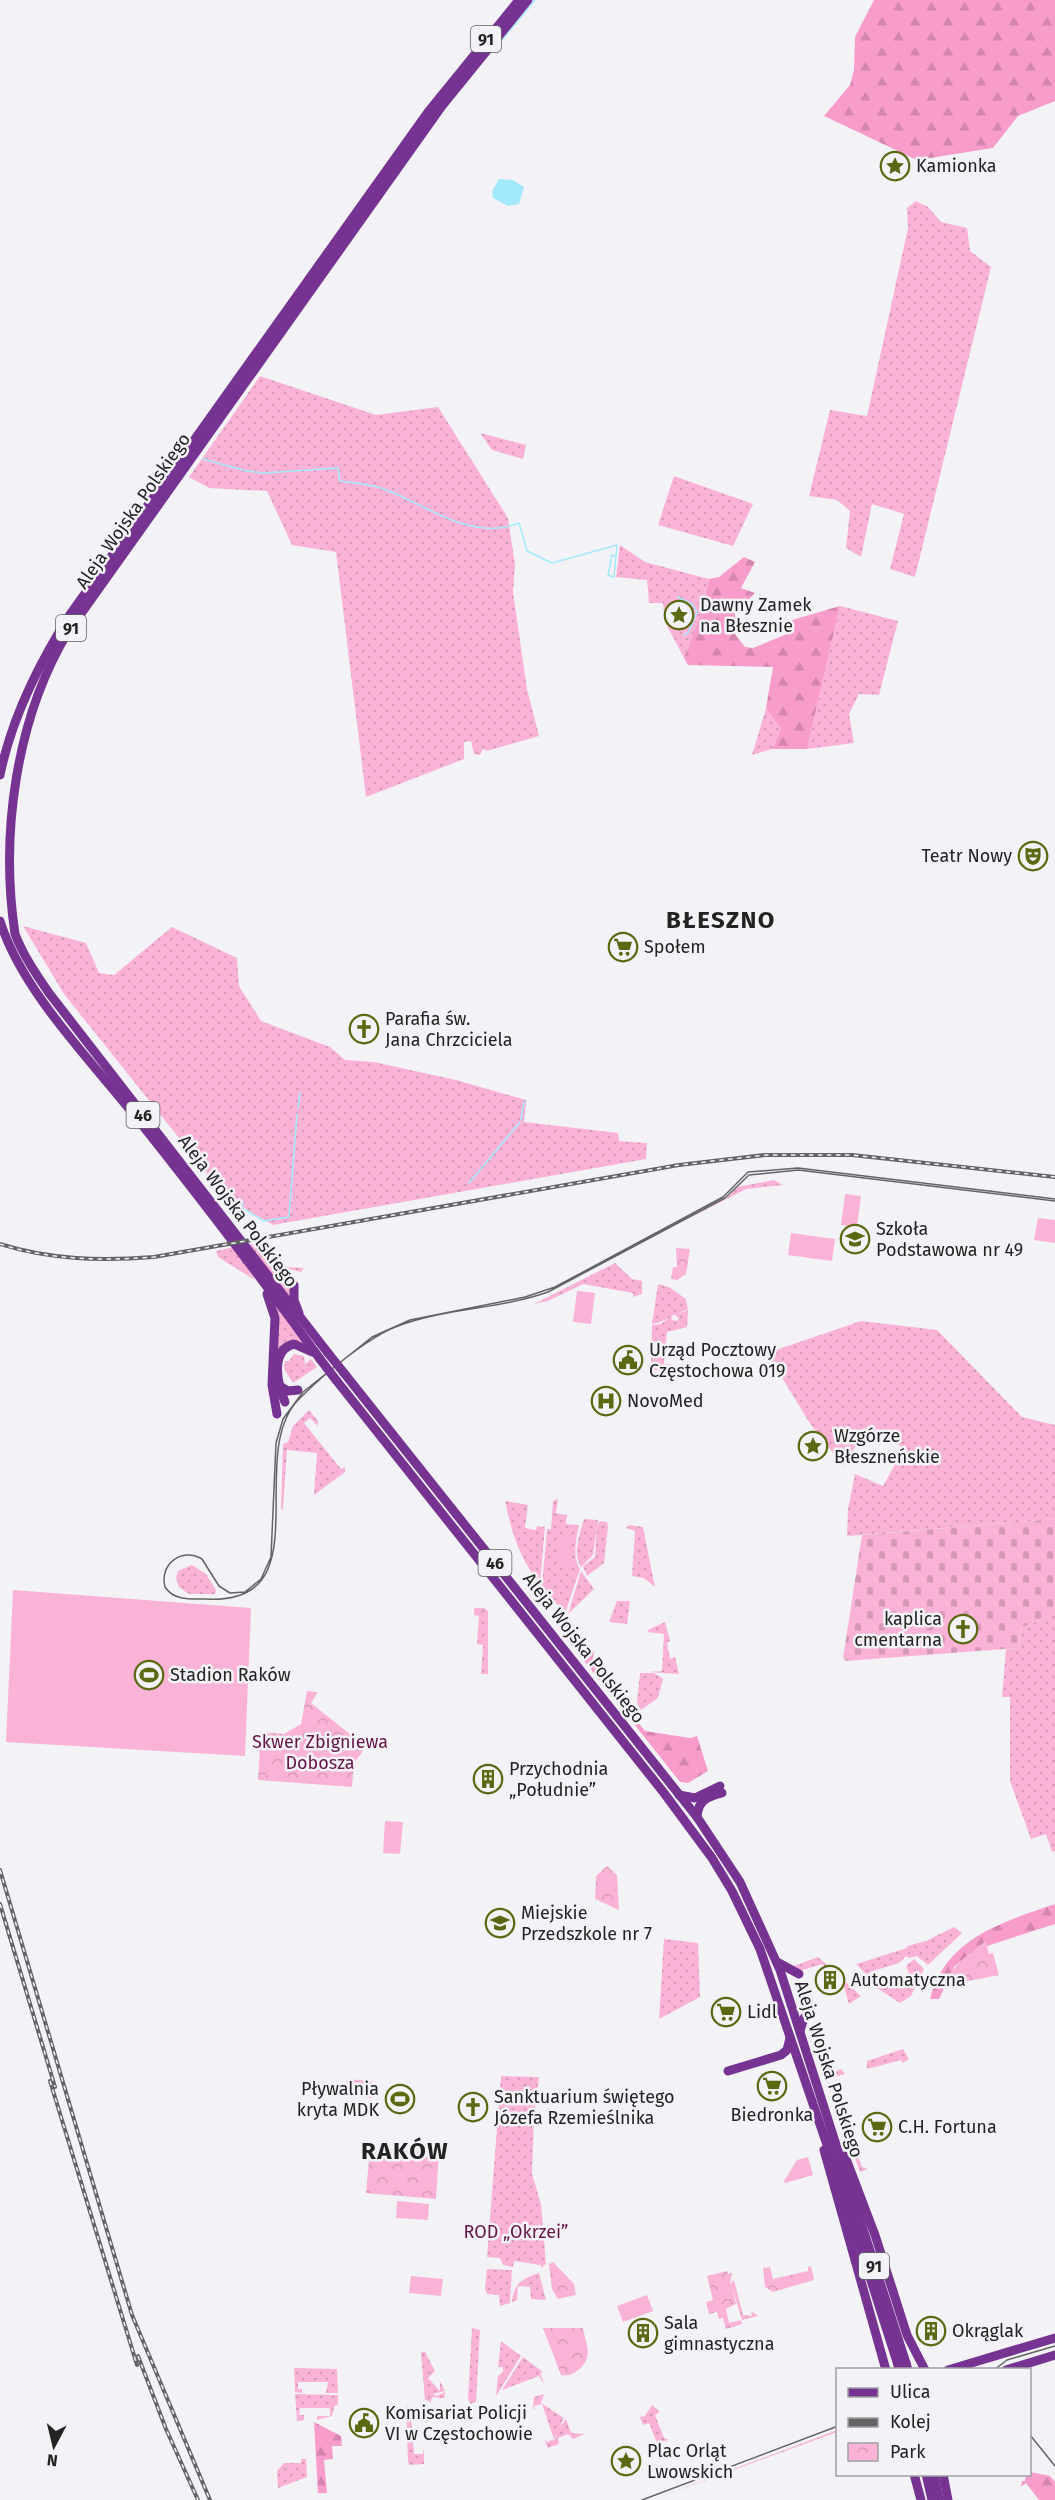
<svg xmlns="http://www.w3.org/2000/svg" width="1055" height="2500" viewBox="0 0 1055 2500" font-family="'Fira Sans',sans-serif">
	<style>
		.grass { fill: url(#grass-dots) }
		.forest { fill: url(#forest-firs) }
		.cemetery { fill: url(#cemetery-stones) }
		.park { fill: url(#park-crowns) }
		.pitch { fill: #fab3d7 }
		.water { fill: #a3e9fc }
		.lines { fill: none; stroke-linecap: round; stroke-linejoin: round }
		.stream { stroke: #a3e9fc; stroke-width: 1.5 }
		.primary { stroke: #763391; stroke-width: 9 }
		.tram { stroke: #646466; stroke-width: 1.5 }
		.rail-casing { stroke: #646466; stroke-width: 4 }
		.rail { stroke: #f3f3f7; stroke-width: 1.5; stroke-dasharray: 4.5; stroke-linecap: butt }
		.primary-bridge { stroke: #763391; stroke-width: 9 }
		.labels { text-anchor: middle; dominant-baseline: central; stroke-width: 5; stroke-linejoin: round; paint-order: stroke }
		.shield { fill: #f3f3f7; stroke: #616163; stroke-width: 1.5 }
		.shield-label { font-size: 16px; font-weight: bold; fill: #232324 }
		.poi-label { font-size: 18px; fill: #232324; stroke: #f3f3f7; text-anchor: start }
		.street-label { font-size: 18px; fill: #232324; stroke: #f3f3f7 }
		.park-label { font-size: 18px; fill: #651546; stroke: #f3f3f7 }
		.district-label { font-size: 24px; font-weight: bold; letter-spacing: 1.5px; fill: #232324; stroke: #f3f3f7 }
	</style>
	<defs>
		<pattern id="grass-dots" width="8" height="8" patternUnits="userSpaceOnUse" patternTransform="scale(1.5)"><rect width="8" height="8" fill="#fab3d7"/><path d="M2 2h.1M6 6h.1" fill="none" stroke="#d69ab8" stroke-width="1.8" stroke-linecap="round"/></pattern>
		<pattern id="forest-firs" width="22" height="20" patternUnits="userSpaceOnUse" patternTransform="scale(1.5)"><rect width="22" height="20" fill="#f89ccc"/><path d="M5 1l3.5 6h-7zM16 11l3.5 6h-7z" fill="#d486af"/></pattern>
		<pattern id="cemetery-stones" width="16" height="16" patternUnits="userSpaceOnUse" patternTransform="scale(1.5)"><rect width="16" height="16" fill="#fab3d7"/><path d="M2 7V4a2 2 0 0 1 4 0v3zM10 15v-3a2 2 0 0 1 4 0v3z" fill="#d69ab8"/></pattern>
		<pattern id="park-crowns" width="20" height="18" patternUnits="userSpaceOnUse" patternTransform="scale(1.5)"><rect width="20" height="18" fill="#fab3d7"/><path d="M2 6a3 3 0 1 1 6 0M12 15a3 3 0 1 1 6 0" fill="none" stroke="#d69ab8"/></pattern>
	</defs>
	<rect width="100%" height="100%" fill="#f3f3f7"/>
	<!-- grass -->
	<g class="grass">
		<polygon points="916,201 928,207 941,222 967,228 970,251 991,267 915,577 890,569 904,514 872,504 861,557 846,548 850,511 837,500 809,496 830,410 867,416 908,228 907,208"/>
		<polygon points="260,376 376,415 438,407 508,518 515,565 513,592 527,689 539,736 487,751 483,749 480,755 474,754 471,741 464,742 464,759 366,797 336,552 292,545 267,491 209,488 189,477"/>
		<polygon points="480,433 526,445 523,459 492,450"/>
		<polygon points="674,476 753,504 733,546 658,525"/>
		<polygon points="620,545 645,562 709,579 702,610 684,658 665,622 663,603 649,603 647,580 616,577"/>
		<polygon points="840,606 898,621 879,695 859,694 849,714 854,743 807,749"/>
		<polygon points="766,708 781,729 772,749 752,755"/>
		<polygon points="23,926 86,943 99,973 114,975 172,927 237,958 239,986 261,1021 330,1047 345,1060 374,1062 456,1080 526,1100 524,1122 618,1133 619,1141 647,1143 646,1159 273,1225 227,1198 64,994"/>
		<polygon points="774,1180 783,1185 746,1189 684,1221 728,1197 737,1187"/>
		<polygon points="260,1243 271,1266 304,1268 301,1272 289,1269 283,1275 283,1283 292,1288 292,1300 249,1245"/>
		<polygon points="234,1247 255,1280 218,1257 216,1251"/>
		<polygon points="615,1263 632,1279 642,1281 642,1294 633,1297 633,1293 583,1284 548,1301 534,1304"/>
		<path d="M 658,1284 L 669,1287 L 686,1299 L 688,1310 C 674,1312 664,1323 652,1324 Z"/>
		<polygon points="274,1302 307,1344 282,1347 276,1351"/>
		<polygon points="688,1311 687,1327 667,1332 664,1364 669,1364 668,1371 654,1370 651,1367 652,1325 661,1324 671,1316 672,1320 677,1321 679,1318 674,1314"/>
		<polygon points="861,1321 937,1330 1022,1417 1055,1425 1055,1519 847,1536 848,1509 855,1474 883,1486 904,1448 876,1433 865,1432 843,1466 809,1422 767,1353"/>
		<polygon points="294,1354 304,1356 305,1364 311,1359 317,1367 293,1383 284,1369 285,1361 289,1361"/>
		<polygon points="309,1410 318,1421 318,1426 310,1418 304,1423 341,1469 345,1467 345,1472 314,1495 317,1453 287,1450 283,1509 281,1509 283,1444 288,1442 293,1426"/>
		<path d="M 558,1499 L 556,1513 L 567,1515 L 566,1524 L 579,1525 C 576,1539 572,1557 580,1569 L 565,1614 L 542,1586 L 547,1529 L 551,1529 L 553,1501 Z"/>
		<path d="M 505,1501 L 528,1505 L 525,1528 L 536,1530 L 537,1526 L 545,1527 L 540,1584 C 519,1558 512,1533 505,1501 Z"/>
		<path d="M 584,1519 L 598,1520 L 593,1555 L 581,1567 C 572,1553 580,1533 584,1519 Z"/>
		<polygon points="600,1521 607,1522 608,1527 604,1563 587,1576 583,1566 595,1557 597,1525"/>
		<polygon points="629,1525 643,1527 655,1587 644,1578 632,1576 635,1531 626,1528"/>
		<polygon points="192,1565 206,1574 216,1590 215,1594 189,1594 179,1587 176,1578 178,1571"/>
		<polygon points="581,1571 594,1589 568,1614 569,1611"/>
		<polygon points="617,1601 630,1601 627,1624 609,1622"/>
		<polygon points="474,1608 484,1608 488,1611 488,1674 481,1674 483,1645 477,1644 479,1616 474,1615"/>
		<polygon points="1055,1613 1055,1851 1052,1852 1046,1834 1031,1839 1010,1781 1010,1697 1002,1697 1006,1649 1018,1648 1021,1628"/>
		<polygon points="665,1622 670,1641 667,1643 670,1659 675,1657 679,1674 649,1672 662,1671 664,1634 648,1632 648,1630"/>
		<polygon points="640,1673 654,1673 663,1679 658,1698 641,1710 637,1703"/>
		<polygon points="954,1927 962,1933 928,1965 917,1956 909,1958 906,1956 899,1963 870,1972 869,1977 856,1964 907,1948 907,1946 926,1941"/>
		<polygon points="664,1939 698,1943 700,1997 659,2019"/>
		<polygon points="818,1957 861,1996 849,2004 843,1983 822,1964 800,1971 791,1967"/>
		<path d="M 914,1959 L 924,1969 L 911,1996 L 900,2003 L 853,1972 L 855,1970 C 876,1988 880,1989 906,1980 L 909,1973 L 906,1966 Z"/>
		<polygon points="903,2049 909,2059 903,2063 901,2060 867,2069 867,2061"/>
		<polygon points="841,2069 845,2074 827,2079 833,2098 838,2097 853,2151 856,2150 862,2167 868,2169 860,2172 825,2076"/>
		<polygon points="501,2076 539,2077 534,2117 532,2174 541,2204 546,2264 541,2268 541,2265 514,2261 513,2267 503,2265 500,2258 487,2257"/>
		<polygon points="487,2269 512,2270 510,2303 500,2306 499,2295 487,2294 485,2289"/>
		<path d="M 539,2273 L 546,2300 L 531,2299 L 530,2287 L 518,2286 L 517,2300 L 512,2302 C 513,2284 523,2278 539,2273 Z"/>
		<polygon points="472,2328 480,2330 476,2402 471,2404 468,2400"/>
		<polygon points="501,2341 521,2356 496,2396 498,2376 503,2372 503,2367 498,2367"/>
		<polygon points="421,2352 425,2352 435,2371 428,2378 440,2391 440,2381 445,2391 433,2394 437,2396 445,2392 444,2401 444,2398 432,2397 431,2402 425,2400"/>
		<polygon points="523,2357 543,2372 540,2373 544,2384 539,2376 502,2390"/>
		<polygon points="294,2368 337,2369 338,2393 326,2393 328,2382 298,2382 298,2389 302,2389 302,2393 295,2392"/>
		<polygon points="295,2394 338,2395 338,2404 334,2407 332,2416 317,2420 317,2416 330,2416 330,2408 300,2408 299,2415 304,2415 304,2420 297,2421"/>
		<path d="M 544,2394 L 541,2403 L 564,2418 C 559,2426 557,2435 553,2441 L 555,2440 L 558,2429 L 566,2419 L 571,2433 L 585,2434 L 573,2439 L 568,2434 L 558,2438 L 559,2444 L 548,2448 L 544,2439 L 547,2442 L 554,2439 L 542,2404 L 534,2406 L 535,2410 L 533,2408 L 534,2397 Z"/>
		<polygon points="406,2405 422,2416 421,2422 420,2415 411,2417 414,2454 423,2454 424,2448 424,2464 410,2465 408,2462"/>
		<polygon points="652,2405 660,2412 655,2415 664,2438 669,2440 657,2443 649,2423 643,2425 640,2417 645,2416"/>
		<polygon points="837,2430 837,2432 652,2500"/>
		<polygon points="301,2459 306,2459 307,2477 278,2488 277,2471 284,2463 301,2463"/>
	</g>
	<!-- forest -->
	<g class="forest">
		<polygon points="874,0 1055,0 1055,101 1018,116 993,148 917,160 824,116 850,85 854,70 855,37"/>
		<polygon points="744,557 755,562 741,588 755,593 735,613 735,634 745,647 753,648 787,634 792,620 840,606 807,749 772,749 781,729 766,708 773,667 688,665 684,658 702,610 709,579 719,577"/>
		<polygon points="568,1621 594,1652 592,1664 645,1731 690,1738 697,1736 708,1771 688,1783 680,1782 558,1628"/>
		<path d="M 1055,1904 L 1055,1924 L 987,1946 L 985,1942 L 954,1967 L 939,1999 L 930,1999 C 945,1938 1003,1922 1055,1904 Z"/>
		<polygon points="314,2422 341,2436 342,2446 332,2446 333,2459 324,2460 327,2493 318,2493"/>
		<polygon points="1030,2472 1050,2476 1055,2482 1055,2500 1039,2500 1026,2483 1021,2487 1022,2481 1025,2481 1026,2475 1030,2474"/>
	</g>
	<!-- cemetery -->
	<polygon class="cemetery" points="1055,1519 1055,1613 1021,1628 1018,1648 846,1661 843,1658 862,1535"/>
	<!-- park -->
	<g class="park">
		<polygon points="676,1248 690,1249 686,1274 677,1280 671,1279 673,1267 677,1267"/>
		<polygon points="307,1691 318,1692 311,1703 366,1747 354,1763 352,1787 258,1780 261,1732 284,1734 301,1724"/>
		<polygon points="607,1866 617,1875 619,1910 595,1899 596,1876"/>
		<polygon points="986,1942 989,1954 993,1953 999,1975 953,1984 950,1973 968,1954"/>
		<polygon points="370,2148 439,2153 436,2199 366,2193"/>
		<polygon points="808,2157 813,2175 785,2183 784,2181 797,2160"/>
		<polygon points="553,2262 574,2284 576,2295 558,2299 552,2289 549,2264"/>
		<polygon points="811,2266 814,2280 773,2292 765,2287 763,2268 770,2267 773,2279 808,2271 808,2267"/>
		<polygon points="727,2271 728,2274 732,2273 730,2284 734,2280 743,2315 752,2316 751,2311 758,2316 742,2320 732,2287 736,2304 726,2309 729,2323 741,2320 742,2324 726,2329 723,2318 719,2319 717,2312 709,2314 706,2302 713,2300 707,2276"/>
		<path d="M 543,2328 L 583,2328 C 584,2336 590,2350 587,2358 C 584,2369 569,2378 561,2375 Z"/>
	</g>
	<!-- pitch -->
	<g class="pitch">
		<polygon points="845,1194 861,1196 857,1227 841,1225"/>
		<polygon points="1038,1218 1055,1220 1055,1243 1034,1240"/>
		<polygon points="791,1233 835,1239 832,1261 788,1255"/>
		<polygon points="577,1291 595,1293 591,1324 573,1322"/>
		<polygon points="572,1538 572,1565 558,1565 558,1539"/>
		<polygon points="13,1590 251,1608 245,1756 6,1742"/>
		<polygon points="385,1821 403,1822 400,1854 383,1853"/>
		<polygon points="347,2079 372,2081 371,2098 345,2096"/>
		<polygon points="397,2201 429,2204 428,2220 396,2218"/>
		<polygon points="411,2276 443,2279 441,2296 409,2293"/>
		<polygon points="647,2295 653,2311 623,2322 617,2306"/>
	</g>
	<!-- water -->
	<polygon class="water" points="499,179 513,180 524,187 519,204 508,206 493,198 492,191"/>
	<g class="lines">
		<!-- stream -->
		<g class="stream">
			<polyline points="501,41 535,0"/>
			<path d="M 203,459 L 246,471 L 264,473 L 338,468 L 340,481 C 353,483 368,484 381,488 C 425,503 470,543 519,523 L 527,551 L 552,563 L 617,545 L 614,577 L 608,575 L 612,555 L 615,556"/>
			<polyline points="678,597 693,605 697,612 688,633 684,635"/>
			<polyline points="298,1108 300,1093"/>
			<polyline points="521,1119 524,1101"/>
			<polyline points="469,1183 520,1122"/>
			<polyline points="243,1203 242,1208 264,1221 289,1217 297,1114"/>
		</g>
		<!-- primary -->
		<g class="primary">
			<path d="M 0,775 C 12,716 39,663 71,613 L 428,112 L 519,0"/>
			<path d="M 0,921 C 22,991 89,1058 135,1116 C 198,1195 260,1276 320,1359"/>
			<polyline points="294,1285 294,1300 299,1313"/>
			<polyline points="267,1294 275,1318 272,1385 277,1414"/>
			<path d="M 328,1353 L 49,993 C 36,974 23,955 15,934 C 0,834 16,718 68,632 L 442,106 L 528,0"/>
			<polyline points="344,1373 697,1817 740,1882 780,1970 906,2363"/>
			<polyline points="336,1380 664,1793 712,1858 732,1891 760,1949 837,2174 898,2365"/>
			<polyline points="280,1386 288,1391 298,1390"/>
			<path d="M 285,1402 C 278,1385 269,1350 294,1344 L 312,1352"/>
			<polyline points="679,1795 695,1798 720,1786"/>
			<path d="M 697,1817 C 698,1800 707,1797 722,1793"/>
			<polyline points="777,1962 799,1974"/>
			<polyline points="800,2031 804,2018 811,2012"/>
			<polyline points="728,2071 781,2055 787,2050 790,2038"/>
			<polyline points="824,2150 886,2370"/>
			<polyline points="845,2156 875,2235 907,2335 925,2370"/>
			<polyline points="948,2370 1055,2338"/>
			<polyline points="1006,2370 1055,2355"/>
			<polyline points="914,2474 921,2500"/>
			<polyline points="926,2474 932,2500"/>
			<polyline points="934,2474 939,2500"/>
			<polyline points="943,2474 948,2500"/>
		</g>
		<!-- tram -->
		<g class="tram">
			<path d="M 1055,1199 L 798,1168 L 748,1172 L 723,1197 L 555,1287 L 525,1297 L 410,1320 L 372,1337 L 303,1392 L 283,1419 L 276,1443 L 271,1557 L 261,1579 L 245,1592 L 230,1593 L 219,1586 L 202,1559 C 182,1547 159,1564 165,1587 C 174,1601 191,1599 206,1599 C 325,1606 242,1454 300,1398 C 322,1376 369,1336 398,1326 C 446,1308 500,1309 548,1292 L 725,1198 L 749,1175 L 798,1170 L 1055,1201"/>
			<polyline points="994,2370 1007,2360 1055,2346"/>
			<polyline points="1030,2435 1055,2466"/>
			<polyline points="642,2500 838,2426"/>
		</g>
		<!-- rail casing -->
		<g class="rail-casing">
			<g id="rail">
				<path d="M 0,1244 C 50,1260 102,1261 154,1257 L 679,1165 L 765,1155 L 852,1155 L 1055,1177"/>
				<polyline points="0,1870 132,2315 210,2500"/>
				<polyline points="0,1904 55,2087"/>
				<polyline points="50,2081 137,2365"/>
				<polyline points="138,2356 166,2429 198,2500"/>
			</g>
		</g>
		<!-- rail -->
		<use href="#rail" class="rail"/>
		<!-- primary-bridge -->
		<g class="primary-bridge">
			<polyline points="328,1353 344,1373"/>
			<polyline points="320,1359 336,1380"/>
			<polyline points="906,2363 908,2370"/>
			<polyline points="898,2365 899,2370"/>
		</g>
	</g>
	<!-- icons -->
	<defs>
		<g id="sight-ring" transform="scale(1.5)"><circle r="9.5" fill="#f3f3f7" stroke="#5b6912" stroke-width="1.5"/><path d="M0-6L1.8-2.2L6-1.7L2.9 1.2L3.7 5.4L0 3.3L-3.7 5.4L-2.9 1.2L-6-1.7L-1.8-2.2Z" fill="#5b6912"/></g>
		<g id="theatre-ring" transform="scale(1.5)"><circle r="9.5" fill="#f3f3f7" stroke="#5b6912" stroke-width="1.5"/><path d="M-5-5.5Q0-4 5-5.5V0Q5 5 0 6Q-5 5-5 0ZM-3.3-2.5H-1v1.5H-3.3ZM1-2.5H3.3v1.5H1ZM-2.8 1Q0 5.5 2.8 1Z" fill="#5b6912"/></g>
		<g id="supermarket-ring" transform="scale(1.5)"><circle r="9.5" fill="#f3f3f7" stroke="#5b6912" stroke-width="1.5"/><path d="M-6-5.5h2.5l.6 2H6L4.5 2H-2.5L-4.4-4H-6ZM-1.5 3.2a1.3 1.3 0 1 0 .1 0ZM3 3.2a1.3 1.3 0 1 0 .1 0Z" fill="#5b6912"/></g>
		<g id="church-ring" transform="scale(1.5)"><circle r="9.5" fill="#f3f3f7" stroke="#5b6912" stroke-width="1.5"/><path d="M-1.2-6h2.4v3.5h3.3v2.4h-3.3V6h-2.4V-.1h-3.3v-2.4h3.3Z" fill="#5b6912"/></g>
		<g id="school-ring" transform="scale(1.5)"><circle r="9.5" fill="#f3f3f7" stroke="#5b6912" stroke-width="1.5"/><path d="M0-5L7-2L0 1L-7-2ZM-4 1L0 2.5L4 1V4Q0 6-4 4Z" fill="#5b6912"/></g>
		<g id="civic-ring" transform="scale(1.5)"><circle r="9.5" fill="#f3f3f7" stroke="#5b6912" stroke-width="1.5"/><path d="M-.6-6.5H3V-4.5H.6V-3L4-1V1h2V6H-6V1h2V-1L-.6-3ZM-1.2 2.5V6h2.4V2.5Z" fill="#5b6912"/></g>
		<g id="hospital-ring" transform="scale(1.5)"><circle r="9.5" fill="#f3f3f7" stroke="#5b6912" stroke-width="1.5"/><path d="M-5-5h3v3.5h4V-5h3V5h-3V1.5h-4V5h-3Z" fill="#5b6912"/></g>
		<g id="stadium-ring" transform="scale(1.5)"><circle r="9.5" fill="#f3f3f7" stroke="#5b6912" stroke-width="1.5"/><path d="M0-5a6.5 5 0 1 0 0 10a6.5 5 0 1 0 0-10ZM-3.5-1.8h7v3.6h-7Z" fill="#5b6912"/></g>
		<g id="building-ring" transform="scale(1.5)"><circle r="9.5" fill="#f3f3f7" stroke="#5b6912" stroke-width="1.5"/><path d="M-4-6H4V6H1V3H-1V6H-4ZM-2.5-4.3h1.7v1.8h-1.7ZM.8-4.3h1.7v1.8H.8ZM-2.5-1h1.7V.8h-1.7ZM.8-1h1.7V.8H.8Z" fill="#5b6912"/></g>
	</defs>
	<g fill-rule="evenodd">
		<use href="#sight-ring" x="895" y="166"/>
		<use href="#sight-ring" x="679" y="615"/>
		<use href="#theatre-ring" x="1033" y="856"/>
		<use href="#supermarket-ring" x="623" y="947"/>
		<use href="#church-ring" x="364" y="1029"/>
		<use href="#school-ring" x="855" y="1239"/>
		<use href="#civic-ring" x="628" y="1360"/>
		<use href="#hospital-ring" x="606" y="1401"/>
		<use href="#sight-ring" x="813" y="1446"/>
		<use href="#church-ring" x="963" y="1629"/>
		<use href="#stadium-ring" x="149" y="1675"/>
		<use href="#building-ring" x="488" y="1779"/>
		<use href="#school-ring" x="500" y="1923"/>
		<use href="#building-ring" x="830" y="1980"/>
		<use href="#supermarket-ring" x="726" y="2012"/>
		<use href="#supermarket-ring" x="772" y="2086"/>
		<use href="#stadium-ring" x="400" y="2099"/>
		<use href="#church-ring" x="473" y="2107"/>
		<use href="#supermarket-ring" x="877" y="2127"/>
		<use href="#building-ring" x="931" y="2331"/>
		<use href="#building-ring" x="643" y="2333"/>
		<use href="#civic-ring" x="364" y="2423"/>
		<use href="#sight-ring" x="626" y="2461"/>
	</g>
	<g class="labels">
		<!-- shield labels -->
		<g class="shield">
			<rect x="471" y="26" width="30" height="26" rx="4.5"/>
			<rect x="56" y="615" width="30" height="26" rx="4.5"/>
			<rect x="126.5" y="1102" width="33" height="26" rx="4.5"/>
			<rect x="478.5" y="1550" width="33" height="26" rx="4.5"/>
			<rect x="859" y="2253" width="30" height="26" rx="4.5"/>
		</g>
		<g class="shield-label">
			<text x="486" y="39">91</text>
			<text x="71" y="628">91</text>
			<text x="143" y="1115">46</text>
			<text x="495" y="1563">46</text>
			<text x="874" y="2266">91</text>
		</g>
		<!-- poi labels -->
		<g class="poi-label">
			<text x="916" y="166">Kamionka</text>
			<text x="700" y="605">Dawny Zamek<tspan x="700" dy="21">na Błesznie</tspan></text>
			<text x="1012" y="856" text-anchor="end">Teatr Nowy</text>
			<text x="644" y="947">Społem</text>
			<text x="385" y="1019">Parafia św.<tspan x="385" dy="21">Jana Chrzciciela</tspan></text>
			<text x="876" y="1229">Szkoła<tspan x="876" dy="21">Podstawowa nr 49</tspan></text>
			<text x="649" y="1350">Urząd Pocztowy<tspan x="649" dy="21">Częstochowa 019</tspan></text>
			<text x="627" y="1401">NovoMed</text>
			<text x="834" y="1436">Wzgórze<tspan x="834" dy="21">Błeszneńskie</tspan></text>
			<text x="942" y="1619" text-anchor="end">kaplica<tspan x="942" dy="21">cmentarna</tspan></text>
			<text x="170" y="1675">Stadion Raków</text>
			<text x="509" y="1769">Przychodnia<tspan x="509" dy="21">„Południe”</tspan></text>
			<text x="521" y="1913">Miejskie<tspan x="521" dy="21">Przedszkole nr 7</tspan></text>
			<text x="851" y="1980">Automatyczna</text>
			<text x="747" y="2012">Lidl</text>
			<text x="379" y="2089" text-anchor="end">Pływalnia<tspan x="379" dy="21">kryta MDK</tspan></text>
			<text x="494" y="2097">Sanktuarium świętego<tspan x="494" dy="21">Józefa Rzemieślnika</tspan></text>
			<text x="772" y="2115" text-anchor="middle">Biedronka</text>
			<text x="898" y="2127">C.H. Fortuna</text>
			<text x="664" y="2323">Sala<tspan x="664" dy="21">gimnastyczna</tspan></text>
			<text x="952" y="2331">Okrąglak</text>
			<text x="385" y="2413">Komisariat Policji<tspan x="385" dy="21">VI w Częstochowie</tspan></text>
			<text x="647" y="2451">Plac Orląt<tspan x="647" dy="21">Lwowskich</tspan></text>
		</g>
		<!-- street labels -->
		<g class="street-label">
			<text transform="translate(133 511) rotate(-55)">Aleja Wojska Polskiego</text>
			<text transform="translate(238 1211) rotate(53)">Aleja Wojska Polskiego</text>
			<text transform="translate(584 1648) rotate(52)">Aleja Wojska Polskiego</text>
			<text transform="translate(829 2069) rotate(72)">Aleja Wojska Polskiego</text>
		</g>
		<!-- park labels -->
		<g class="park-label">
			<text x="320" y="1742">Skwer Zbigniewa<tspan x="320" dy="21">Dobosza</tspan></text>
			<text x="516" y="2232">ROD „Okrzei”</text>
		</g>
		<!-- district labels -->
		<g class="district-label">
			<text x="721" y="920">BŁESZNO</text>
			<text x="405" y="2151">RAKÓW</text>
		</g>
	</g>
	<!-- legend -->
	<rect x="836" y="2368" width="195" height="108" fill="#f3f3f7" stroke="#a0a0a3" stroke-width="1.5"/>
	<rect x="848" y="2388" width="30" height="9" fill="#763391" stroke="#a0a0a3" stroke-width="1.5"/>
	<text x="890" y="2398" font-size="18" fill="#232324">Ulica</text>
	<rect x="848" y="2418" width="30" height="9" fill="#646466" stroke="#a0a0a3" stroke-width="1.5"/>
	<text x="890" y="2428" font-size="18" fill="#232324">Kolej</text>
	<rect x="848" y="2443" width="30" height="18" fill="url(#park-crowns)" stroke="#a0a0a3" stroke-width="1.5"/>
	<text x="890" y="2458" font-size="18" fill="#232324">Park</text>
	<!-- north arrow -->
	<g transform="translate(54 2446) rotate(187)" stroke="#f3f3f7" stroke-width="4.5" paint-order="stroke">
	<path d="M0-4.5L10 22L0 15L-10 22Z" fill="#232324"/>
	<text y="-9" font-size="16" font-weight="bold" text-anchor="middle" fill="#232324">N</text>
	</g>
</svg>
